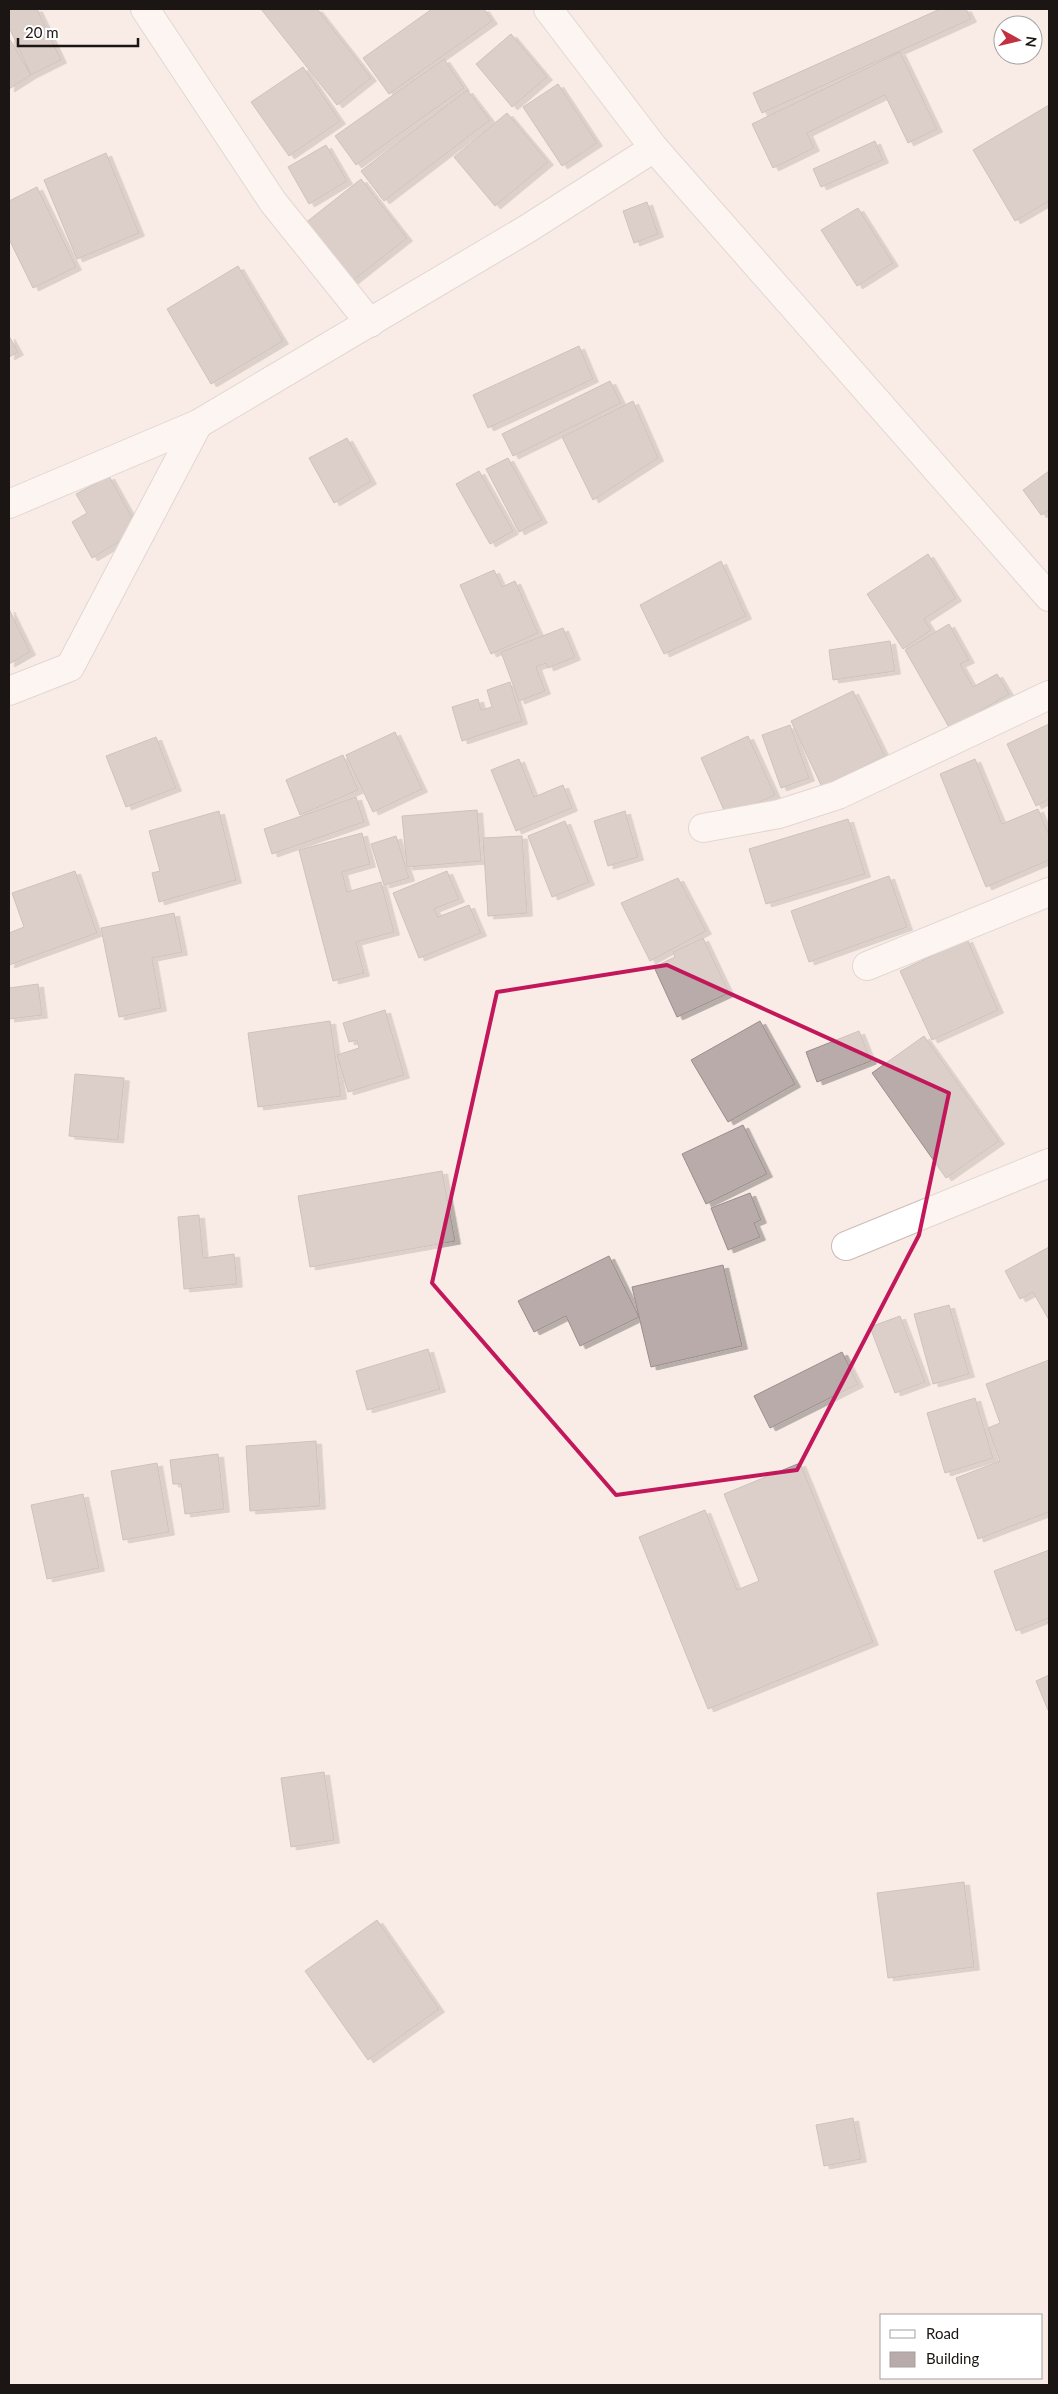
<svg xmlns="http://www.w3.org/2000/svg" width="1058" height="2394" viewBox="0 0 1058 2394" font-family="Lato,sans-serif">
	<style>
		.building { fill: #b8aba9; stroke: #9b8d8b; filter: url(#shadow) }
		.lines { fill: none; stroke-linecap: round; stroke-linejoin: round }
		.minor-casing { stroke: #c8bcb6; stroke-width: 30 }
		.minor { stroke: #fff; stroke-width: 28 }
		.marked { fill: none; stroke: #c2185b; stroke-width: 4; stroke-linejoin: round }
	</style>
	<defs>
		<filter id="shadow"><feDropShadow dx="5.5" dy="3" stdDeviation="0" flood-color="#0004"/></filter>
	</defs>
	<rect width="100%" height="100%" fill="#f9ece6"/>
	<!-- building -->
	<g class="building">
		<polygon points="9,9 37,9 61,60 31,75 9,27"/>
		<polygon points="261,9 317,9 371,78 337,105"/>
		<polygon points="432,9 484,9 492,21 389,94 363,58"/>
		<polygon points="940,9 966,9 971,19 762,113 753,93"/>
		<polygon points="511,34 547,77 512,107 476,64"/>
		<polygon points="9,38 31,75 9,89"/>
		<polygon points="900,52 937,129 908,143 885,95 807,133 814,148 773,168 752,124"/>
		<polygon points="444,59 464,88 356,165 335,136"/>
		<polygon points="303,67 340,121 289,156 251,102"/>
		<polygon points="558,84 597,143 562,166 523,107"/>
		<polygon points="467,90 490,120 384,201 361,171"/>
		<polygon points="1049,105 1049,201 1015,221 973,150"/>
		<polygon points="507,113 548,162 495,206 454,157"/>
		<polygon points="875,141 883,160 821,187 813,169"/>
		<polygon points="326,145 347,181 309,204 288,167"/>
		<polygon points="106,153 139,233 77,259 44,180"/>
		<polygon points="361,179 407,238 345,287 299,228"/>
		<polygon points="37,187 76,267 33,288 9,239 9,201"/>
		<polygon points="647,202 658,234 634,243 623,211"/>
		<polygon points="858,208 893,263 857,286 821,230"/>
		<polygon points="238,266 283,341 211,384 167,309"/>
		<polygon points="9,336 18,352 9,357"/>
		<polygon points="579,346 593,379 488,428 473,395"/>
		<polygon points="610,381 621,403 513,456 502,434"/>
		<polygon points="633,401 658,458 593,500 562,437"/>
		<polygon points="347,438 371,481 334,503 309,458"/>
		<polygon points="508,458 542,520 519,532 486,469"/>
		<polygon points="479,471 513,531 490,544 456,484"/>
		<polygon points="1049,471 1049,510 1041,515 1023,490"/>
		<polygon points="109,476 139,530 92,558 72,522 87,513 76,494"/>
		<polygon points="928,554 956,598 924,619 931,630 903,649 867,594"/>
		<polygon points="721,561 746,616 664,654 640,605"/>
		<polygon points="494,570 502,587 515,581 538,633 491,654 460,585"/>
		<polygon points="9,609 30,652 9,664"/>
		<polygon points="949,624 969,660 960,664 973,687 997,674 1009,694 950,729 905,650"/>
		<polygon points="563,628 575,657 548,668 546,663 536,667 545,691 519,701 501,652"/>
		<polygon points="890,641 895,671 833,680 829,650"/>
		<polygon points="510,682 522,721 462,741 452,707 478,699 481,710 492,707 487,690"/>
		<polygon points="853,691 885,756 822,787 791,721"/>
		<polygon points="1049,724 1049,799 1036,806 1007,744"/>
		<polygon points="790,725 809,778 781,788 762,735"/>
		<polygon points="395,732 422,789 373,812 346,755"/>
		<polygon points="748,736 775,795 727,817 701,758"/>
		<polygon points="156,737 176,788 126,807 106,756"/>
		<polygon points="343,755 358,790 300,815 286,780"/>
		<polygon points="519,759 534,797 563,785 572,808 516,831 491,770"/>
		<polygon points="975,759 1002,824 1038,809 1049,835 1049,860 986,887 940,774"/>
		<polygon points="356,797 364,822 272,854 264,829"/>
		<polygon points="477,810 481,861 407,867 402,816"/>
		<polygon points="219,811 236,880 159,902 152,873 160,871 149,831"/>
		<polygon points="625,811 638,857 608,866 594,821"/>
		<polygon points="848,819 865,874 766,904 749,849"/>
		<polygon points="565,821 589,882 552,897 528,836"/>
		<polygon points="362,833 370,864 342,872 347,892 381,882 394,932 356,942 364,973 333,981 299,850"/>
		<polygon points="396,836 409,878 384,885 371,844"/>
		<polygon points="522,836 527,913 488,916 483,838"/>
		<polygon points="75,871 97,933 9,965 9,933 24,927 12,893"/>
		<polygon points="447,871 459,899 434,909 438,917 469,905 481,933 419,958 393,893"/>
		<polygon points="889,876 907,927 809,962 791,911"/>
		<polygon points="678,878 706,931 650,961 621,903"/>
		<polygon points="174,913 182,952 152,958 161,1008 119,1017 101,928"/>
		<polygon points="703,938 729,993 677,1017 654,967 675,957 673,952"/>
		<polygon points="967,939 998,1010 932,1040 900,971"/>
		<polygon points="38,984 42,1015 9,1019 9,988"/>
		<polygon points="385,1010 404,1075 348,1092 337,1055 359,1048 357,1040 349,1042 343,1023"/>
		<polygon points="330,1021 341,1096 258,1107 248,1033"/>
		<polygon points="760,1021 795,1084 728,1122 691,1060"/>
		<polygon points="859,1031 871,1061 817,1082 806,1052"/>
		<polygon points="924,1036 999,1141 946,1178 872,1073"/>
		<polygon points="75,1074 124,1078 118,1140 69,1136"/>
		<polygon points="743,1125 767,1174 706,1204 682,1154"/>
		<polygon points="442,1171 455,1241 310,1267 298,1196"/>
		<polygon points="750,1193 761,1220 754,1223 760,1237 728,1250 711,1208"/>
		<polygon points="199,1215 203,1258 234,1254 237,1284 184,1289 178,1217"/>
		<polygon points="1049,1247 1049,1320 1033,1292 1020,1299 1005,1271"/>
		<polygon points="609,1256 639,1317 580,1346 566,1316 534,1332 518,1301"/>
		<polygon points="723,1265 742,1346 651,1367 632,1287"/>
		<polygon points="949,1305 969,1374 933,1384 914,1314"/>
		<polygon points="900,1316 925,1382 895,1393 870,1327"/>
		<polygon points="428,1349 440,1389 367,1410 356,1371"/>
		<polygon points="842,1352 858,1384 770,1428 754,1396"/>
		<polygon points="1049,1360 1049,1512 978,1539 956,1478 1000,1461 988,1428 1000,1423 986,1384"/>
		<polygon points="975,1398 993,1458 945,1473 927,1413"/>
		<polygon points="316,1441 320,1506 250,1511 246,1446"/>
		<polygon points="218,1454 224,1509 185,1514 181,1484 173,1484 170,1460"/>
		<polygon points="157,1463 169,1532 123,1540 111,1471"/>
		<polygon points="800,1463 873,1642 708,1709 639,1537 705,1510 737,1590 759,1581 724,1494"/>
		<polygon points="83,1494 99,1568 47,1579 31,1505"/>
		<polygon points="1049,1550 1049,1618 1016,1631 994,1571"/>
		<polygon points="1049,1675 1049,1710 1048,1710 1036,1681"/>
		<polygon points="324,1772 334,1840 291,1847 281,1778"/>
		<polygon points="964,1882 974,1967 888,1978 877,1893"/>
		<polygon points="377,1920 439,2009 368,2060 305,1971"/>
		<polygon points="853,2118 861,2159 824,2166 816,2125"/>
	</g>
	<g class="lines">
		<!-- minor casing -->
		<g class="minor-casing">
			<g id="minor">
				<polyline points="145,9 273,202 370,323"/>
				<polyline points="548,9 654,148 1049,597"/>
				<polyline points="9,504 198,424 527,229 654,148"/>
				<polyline points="9,691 70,667 198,424"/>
				<polyline points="703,828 779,814 838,795 1049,695"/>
				<polyline points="867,966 1049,892"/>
				<polyline points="846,1246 1049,1163"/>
			</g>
		</g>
		<!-- minor -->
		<use href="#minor" class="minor"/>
	</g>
	<!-- marked area -->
	<path d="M0 0H1058V2394H0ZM 667,965 L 949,1093 L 919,1235 L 797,1470 L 616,1495 L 432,1283 L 497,992 Z" fill="#f9ece6" fill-opacity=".55" fill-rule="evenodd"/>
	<path class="marked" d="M 667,965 L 949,1093 L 919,1235 L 797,1470 L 616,1495 L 432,1283 L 497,992 Z"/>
	<!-- border -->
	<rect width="1058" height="2394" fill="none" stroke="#1b1614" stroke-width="20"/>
	<!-- legend -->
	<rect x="880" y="2314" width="162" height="65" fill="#ffffff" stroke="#a4a2a1"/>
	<rect x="890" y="2330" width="25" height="8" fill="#ffffff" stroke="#a4a2a1"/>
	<text x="926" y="2339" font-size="15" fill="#1b1614">Road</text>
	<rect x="890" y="2352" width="25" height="15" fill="#b8aba9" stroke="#a4a2a1"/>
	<text x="926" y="2364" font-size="15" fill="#1b1614">Building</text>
	<!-- north arrow -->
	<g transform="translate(1018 40) rotate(98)"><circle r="24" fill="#ffffff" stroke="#a4a2a1"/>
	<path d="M0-4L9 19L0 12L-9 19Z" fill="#c13140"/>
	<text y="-8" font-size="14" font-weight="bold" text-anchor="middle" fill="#1b1614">N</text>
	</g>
	<!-- scale -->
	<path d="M18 38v8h120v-8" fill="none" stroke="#1b1614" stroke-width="2.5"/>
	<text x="25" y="38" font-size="15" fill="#1b1614" stroke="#ffffff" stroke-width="4" paint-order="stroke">20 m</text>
</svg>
